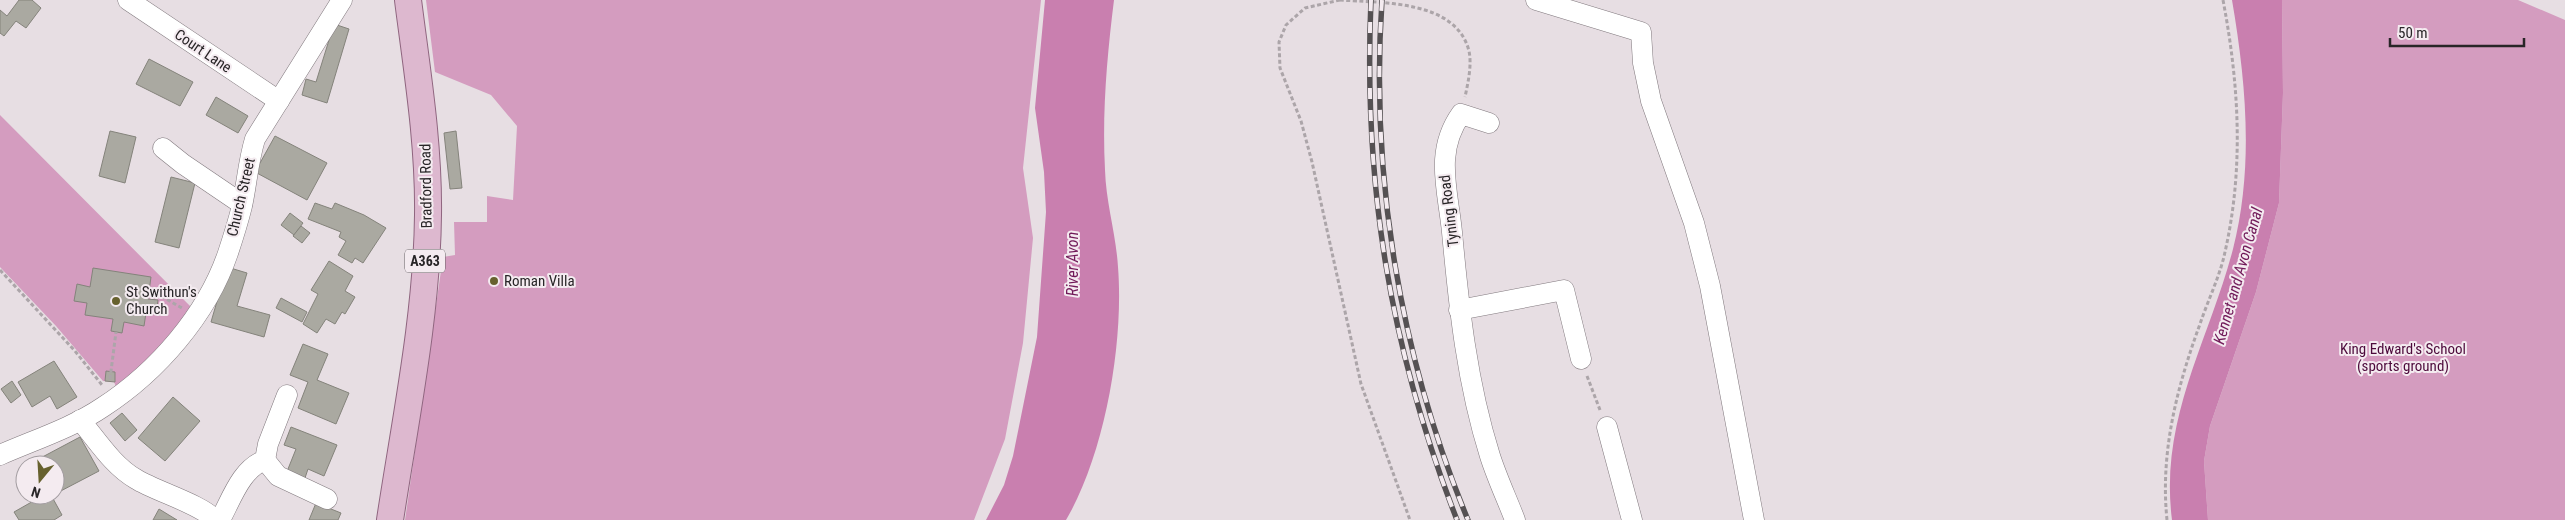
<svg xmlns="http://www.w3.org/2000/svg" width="2565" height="520" viewBox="0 0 2565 520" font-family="'Roboto Condensed',sans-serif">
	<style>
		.green { fill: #d49cbf }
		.water { fill: #c97faf }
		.building { fill: #aaa9a1; stroke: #84837b }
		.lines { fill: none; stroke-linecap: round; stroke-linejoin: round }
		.minor-casing { stroke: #81797e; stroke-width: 21 }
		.major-casing { stroke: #8f657f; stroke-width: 28 }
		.path { stroke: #aca5a9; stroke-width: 3; stroke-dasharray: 4 2.5; stroke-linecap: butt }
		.minor { stroke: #fff; stroke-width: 20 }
		.major { stroke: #ddb8cf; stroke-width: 26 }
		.rail-casing { stroke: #555153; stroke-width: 5.5 }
		.rail { stroke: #f4ebf0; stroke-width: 4; stroke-dasharray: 11; stroke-linecap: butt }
		.poi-dot { fill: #67612e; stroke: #f4ebf0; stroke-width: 2 }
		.labels { text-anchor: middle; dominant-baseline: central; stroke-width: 4; stroke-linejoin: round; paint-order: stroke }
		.shield { fill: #f4ebf0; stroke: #656063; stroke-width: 1 }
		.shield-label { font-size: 14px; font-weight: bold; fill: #282527 }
		.street-label { font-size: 15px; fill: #282527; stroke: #f4ebf0 }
		.poi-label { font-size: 15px; fill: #282527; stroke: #f4ebf0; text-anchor: start }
		.park-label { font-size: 15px; fill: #4d0a3b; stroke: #f4ebf0 }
		.water-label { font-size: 16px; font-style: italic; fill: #711a59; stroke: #f4ebf0 }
	</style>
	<rect width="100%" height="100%" fill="#e7dee3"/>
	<!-- green -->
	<g class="green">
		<polygon points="426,0 1041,0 1023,168 1033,238 1023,343 1005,439 974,520 405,520 443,257 455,255 454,222 487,222 487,196 513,200 517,126 491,95 435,72"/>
		<polygon points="2282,0 2518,0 2565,20 2565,520 2208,520 2204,461 2210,426 2256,292 2279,203 2283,93"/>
		<polygon points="0,115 192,308 183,326 118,391 114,382 103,381 56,326 0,267"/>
	</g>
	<!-- water -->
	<g class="water">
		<path d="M 1045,0 L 1114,0 C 1107,56 1102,113 1105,170 C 1106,203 1116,234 1118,267 C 1124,343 1105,454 1066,520 L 986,520 L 1004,485 L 1013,456 L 1037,337 L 1046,212 L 1044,172 L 1035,108 Z"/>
		<path d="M 2232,0 L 2282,0 L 2283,93 L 2279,203 L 2256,292 L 2210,426 L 2204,461 L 2208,520 L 2172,520 C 2159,419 2209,341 2233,249 C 2254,167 2246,82 2232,0 Z"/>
	</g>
	<!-- building -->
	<g class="building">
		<polygon points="19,0 32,0 41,8 26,28 16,21 4,36 0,33 0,10 7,16"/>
		<polygon points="334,24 349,29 327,103 302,95 306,79 316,82"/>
		<polygon points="149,59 193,82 180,106 136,84"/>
		<polygon points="216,97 248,116 238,133 206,115"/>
		<polygon points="110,131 136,137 125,183 99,176"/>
		<polygon points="456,131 462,188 450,189 444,133"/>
		<polygon points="275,136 327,163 307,200 255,172"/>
		<polygon points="171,177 195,183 179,248 155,242"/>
		<polygon points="315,203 332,209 335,203 364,215 386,228 363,263 355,258 352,263 338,255 346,241 339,237 341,232 308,219"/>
		<polygon points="290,213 303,223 294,235 281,225"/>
		<polygon points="301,226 310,233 302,243 293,236"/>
		<polygon points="329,261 353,276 345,291 355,297 345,314 342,312 335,324 326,319 317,333 303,324 318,294 311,290"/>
		<polygon points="227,267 247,273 237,306 270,315 264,337 211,322"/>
		<polygon points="93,268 151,277 148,299 158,300 156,314 146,313 144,326 124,322 122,333 111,331 113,319 85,315 87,303 74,301 77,284 90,287"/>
		<polygon points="281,298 307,312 302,322 276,308"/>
		<polygon points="303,344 328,354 317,380 349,393 336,424 298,408 308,382 290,375"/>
		<polygon points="54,361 77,397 57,409 50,396 32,407 18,382"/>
		<polygon points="106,371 115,372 115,382 105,381"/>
		<polygon points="12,381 21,395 11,403 1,389"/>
		<polygon points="173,397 200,421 165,461 138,438"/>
		<polygon points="122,413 137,430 125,441 110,423"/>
		<polygon points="291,427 337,445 324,476 308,469 304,481 286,474 296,449 284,445"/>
		<polygon points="80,437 99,471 55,494 55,465 35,465 33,462"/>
		<polygon points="44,495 51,495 62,515 54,520 19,520 14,512"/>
		<polygon points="316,503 341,513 338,520 309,520"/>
		<polygon points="159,509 177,520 153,520"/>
	</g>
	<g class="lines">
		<!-- minor casing -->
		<g class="minor-casing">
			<g id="minor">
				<polyline points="128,0 279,101"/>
				<polyline points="1536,0 1641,32 1643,63 1651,101 1694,223 1710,286 1754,520"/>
				<path d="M 1489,123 L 1461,114 C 1434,152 1448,190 1452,232 C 1459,308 1467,383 1490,456 C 1497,478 1507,499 1515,520"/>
				<polyline points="163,148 183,164 242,204"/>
				<polyline points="1459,310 1564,290 1581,359"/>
				<path d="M 80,420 C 97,440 113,466 136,479 C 155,491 203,505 215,520"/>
				<polyline points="1607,427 1632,520"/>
				<path d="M 0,455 C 34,440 72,428 103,407 C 157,372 207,315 228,253 C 233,238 238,222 242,206 C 247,183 248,162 255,139 L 342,0"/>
				<polyline points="265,460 278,476 327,499"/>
				<path d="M 220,520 C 232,498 241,469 265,460 L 268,444 L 287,395"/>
			</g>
		</g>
		<!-- major casing -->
		<g class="major-casing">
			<path id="major" d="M 390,520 C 405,421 427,315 428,215 C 429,143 417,71 408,0"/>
		</g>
		<!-- path -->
		<g class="path">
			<polyline points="1340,0 1305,8 1286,25 1279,42 1280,68 1301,121 1312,162 1361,384 1410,520"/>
			<path d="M 1340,0 C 1383,3 1456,0 1469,51 C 1472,65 1468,83 1465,97"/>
			<polyline points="0,270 75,351 102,385"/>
			<polyline points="150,290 182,308"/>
			<polyline points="1587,376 1600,410"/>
			<polyline points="110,379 116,332"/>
			<path d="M 2167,520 C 2160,452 2177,387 2200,324 C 2208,300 2220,276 2225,252 C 2244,168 2239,84 2223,0"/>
		</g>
		<!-- minor -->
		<use href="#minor" class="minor"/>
		<!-- major -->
		<use href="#major" class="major"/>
		<!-- rail casing -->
		<g class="rail-casing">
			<g id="rail">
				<path d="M 1371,0 C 1363,185 1390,348 1457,520"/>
				<path d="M 1382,0 C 1370,177 1400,356 1468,520"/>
			</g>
		</g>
		<!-- rail -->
		<use href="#rail" class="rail"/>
	</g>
	<!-- markers -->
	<g class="poi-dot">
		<circle cx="494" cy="281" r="5"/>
		<circle cx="116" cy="301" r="5"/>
	</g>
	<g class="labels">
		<!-- shield labels -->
		<rect class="shield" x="405" y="249.5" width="40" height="23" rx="4"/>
		<g class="shield-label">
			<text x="425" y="261">A363</text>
		</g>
		<!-- street labels -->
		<g class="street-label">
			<text transform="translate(203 51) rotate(34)">Court Lane</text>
			<text transform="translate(426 186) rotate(-91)">Bradford Road</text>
			<text transform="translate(241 197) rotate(-77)">Church Street</text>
			<text transform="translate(1449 211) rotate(-97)">Tyning Road</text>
		</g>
		<!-- poi labels -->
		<g class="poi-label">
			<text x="504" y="281">Roman Villa</text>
			<text x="126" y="292">St Swithun's<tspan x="126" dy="17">Church</tspan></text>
		</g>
		<!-- park labels -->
		<g class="park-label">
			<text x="2403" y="349">King Edward's School<tspan x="2403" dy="17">(sports ground)</tspan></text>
		</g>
		<!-- water labels -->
		<g class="water-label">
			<text transform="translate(1072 264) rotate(-90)">River Avon</text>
			<text transform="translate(2238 276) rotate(-74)">Kennet and Avon Canal</text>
		</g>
	</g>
	<!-- north arrow -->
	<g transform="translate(40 480) rotate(198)"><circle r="24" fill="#f4ebf0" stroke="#a29ca0"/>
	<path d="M0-4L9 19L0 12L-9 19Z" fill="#67612e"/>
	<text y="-8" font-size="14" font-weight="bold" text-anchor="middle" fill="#282527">N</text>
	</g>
	<!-- scale -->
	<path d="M2390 38v8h134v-8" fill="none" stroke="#282527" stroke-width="2.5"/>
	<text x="2398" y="38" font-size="15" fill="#282527" stroke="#f4ebf0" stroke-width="4" paint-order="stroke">50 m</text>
</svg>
